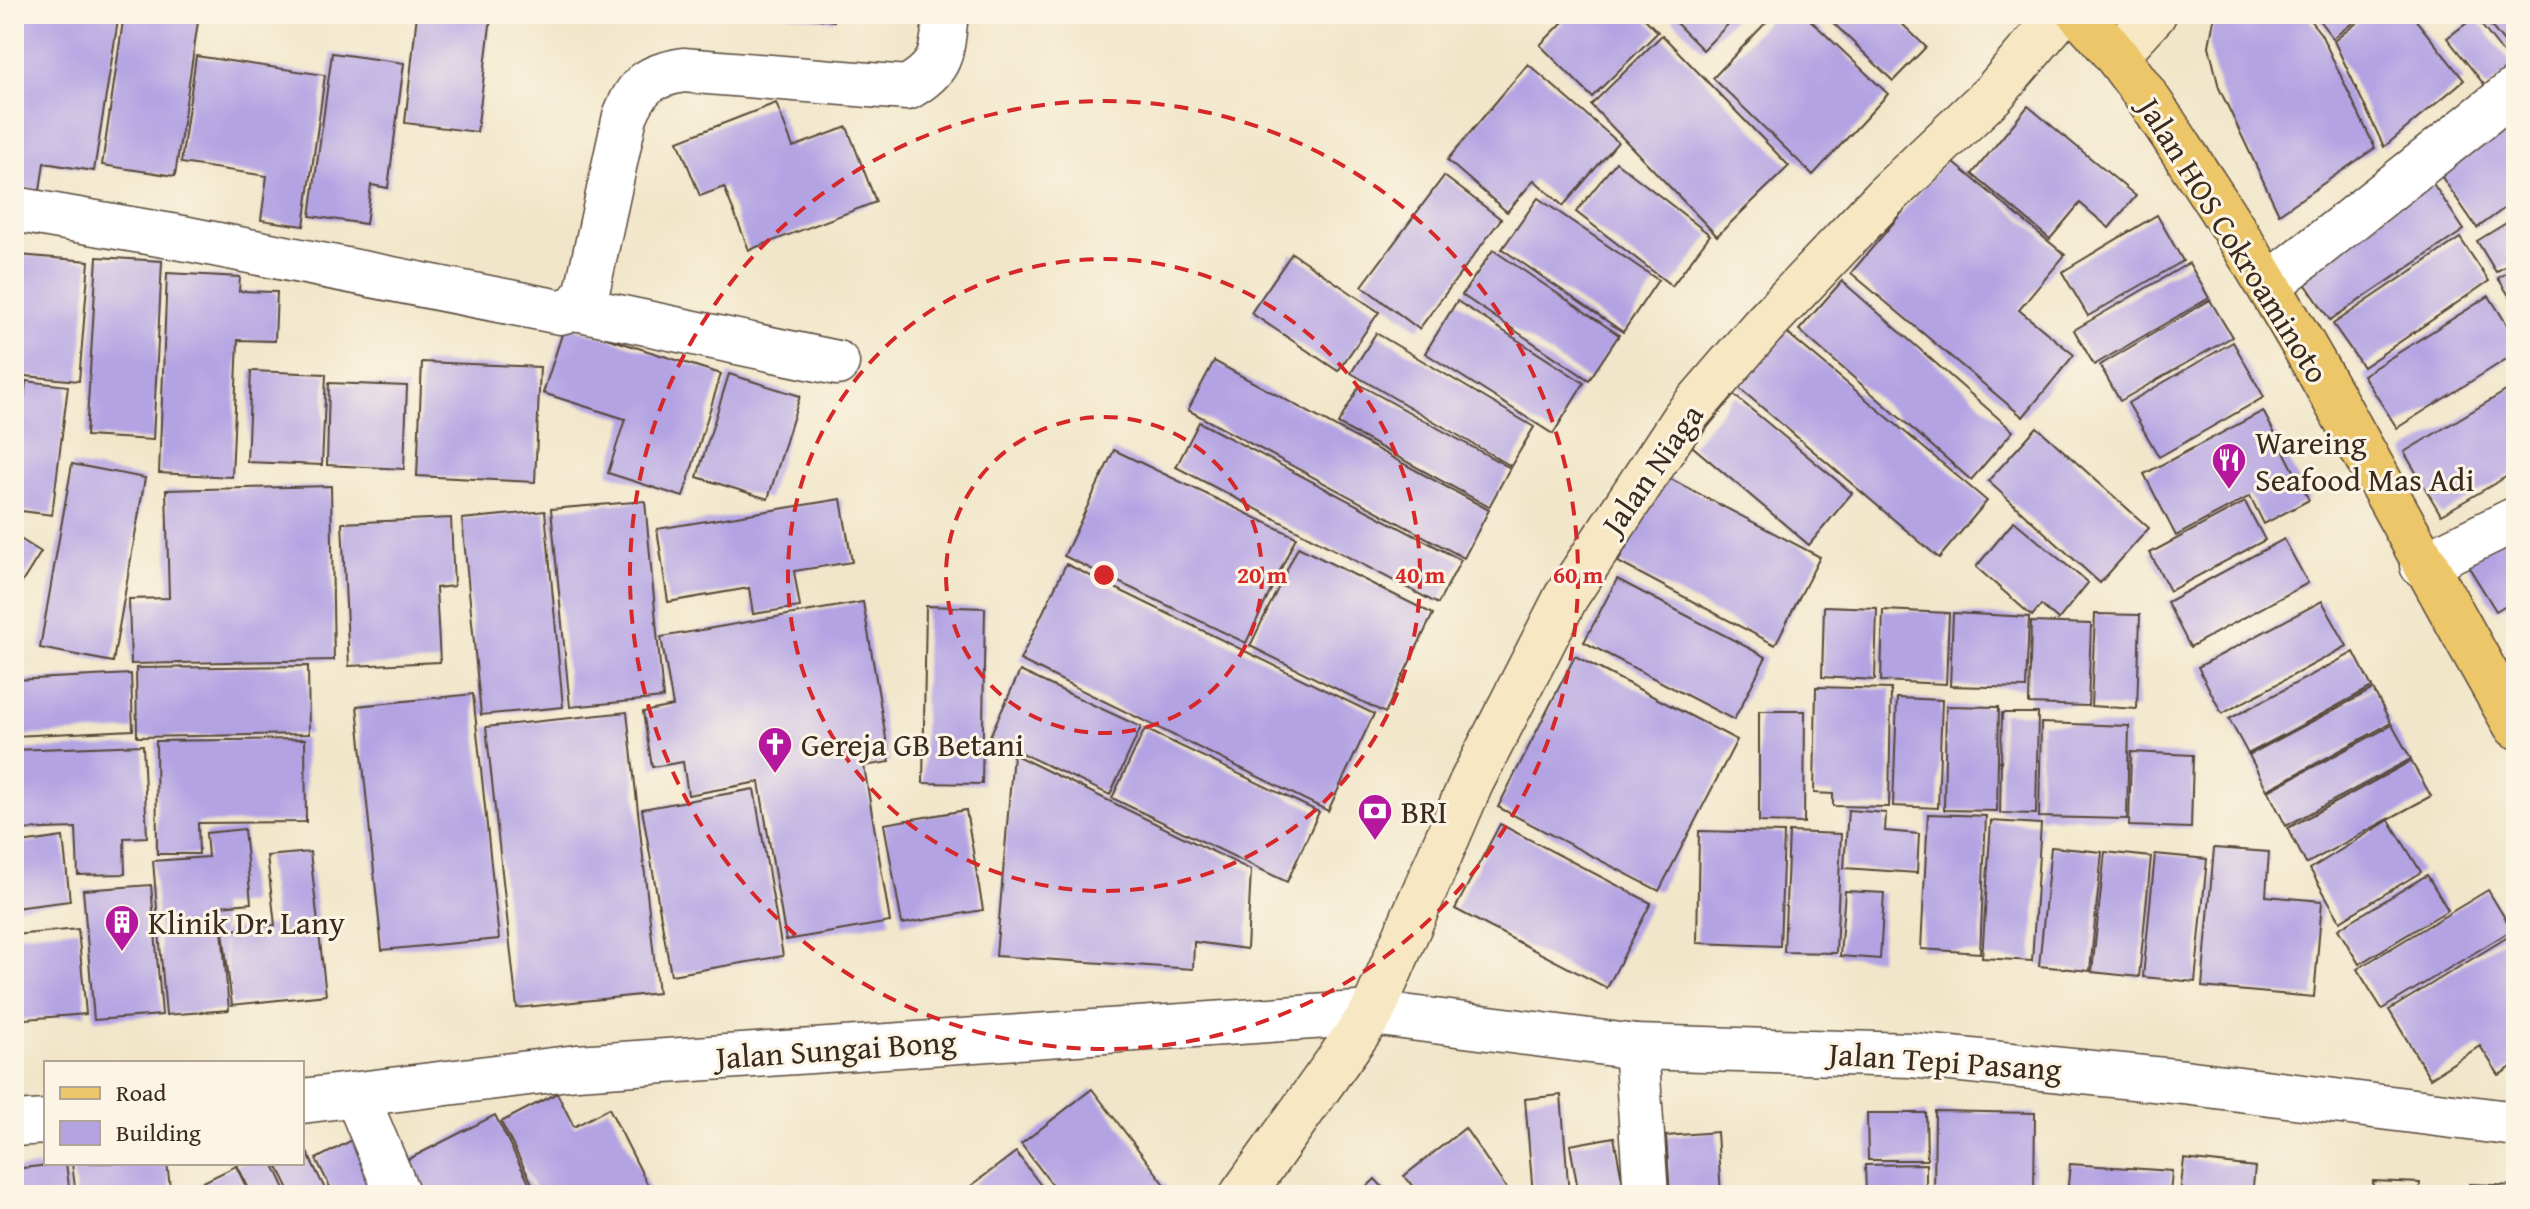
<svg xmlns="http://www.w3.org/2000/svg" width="2530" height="1209" viewBox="0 0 2530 1209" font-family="'Gentium Book Plus',serif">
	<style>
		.building { fill: #b3a3e3 }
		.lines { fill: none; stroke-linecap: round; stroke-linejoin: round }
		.minor-casing { stroke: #564638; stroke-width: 47 }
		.tertiary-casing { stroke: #564638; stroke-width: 47 }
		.secondary-casing { stroke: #564638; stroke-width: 47 }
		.primary-casing { stroke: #564638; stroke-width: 47 }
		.minor { stroke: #fff; stroke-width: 44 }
		.tertiary { stroke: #fff; stroke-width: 44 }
		.secondary { stroke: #f7e8c3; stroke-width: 44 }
		.primary { stroke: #ecc669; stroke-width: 44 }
		.ring { fill: none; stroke: #d62828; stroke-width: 4; stroke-dasharray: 14 10 }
		.labels { text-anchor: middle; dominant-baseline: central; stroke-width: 6; stroke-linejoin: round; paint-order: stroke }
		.street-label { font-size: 32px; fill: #3b2a1e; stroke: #fcf5e5 }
		.poi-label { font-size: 32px; fill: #3b2a1e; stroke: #fcf5e5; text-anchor: start }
		.centre { fill: #d62828; stroke: #fcf5e5; stroke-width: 4 }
		.ring-label { font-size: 24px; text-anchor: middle; font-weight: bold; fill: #d62828; stroke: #fcf5e5; stroke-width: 6; stroke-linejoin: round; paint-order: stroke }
	</style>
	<rect width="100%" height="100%" fill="#fcf5e5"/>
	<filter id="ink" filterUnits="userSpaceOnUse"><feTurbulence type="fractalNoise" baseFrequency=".0125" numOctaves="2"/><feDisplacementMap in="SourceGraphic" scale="16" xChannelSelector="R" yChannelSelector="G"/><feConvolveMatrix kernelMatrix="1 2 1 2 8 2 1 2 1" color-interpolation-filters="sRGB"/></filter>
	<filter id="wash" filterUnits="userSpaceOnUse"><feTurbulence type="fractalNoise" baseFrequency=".006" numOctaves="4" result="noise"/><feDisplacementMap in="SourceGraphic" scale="32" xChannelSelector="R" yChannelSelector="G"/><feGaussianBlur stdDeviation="1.8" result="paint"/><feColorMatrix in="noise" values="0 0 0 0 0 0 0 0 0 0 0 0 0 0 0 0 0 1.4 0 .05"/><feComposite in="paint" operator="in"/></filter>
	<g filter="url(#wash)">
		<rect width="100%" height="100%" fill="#f1e6c9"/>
		<g id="blocks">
			<!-- building -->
			<g class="building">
				<polygon points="24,14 119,14 94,171 44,163 40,191 14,187 14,77"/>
				<polygon points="124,14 199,15 175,176 102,165"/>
				<polygon points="417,14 491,17 477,132 405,123"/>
				<polygon points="784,14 835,14 834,21"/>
				<polygon points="1571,14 1640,14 1658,32 1592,97 1540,45"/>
				<polygon points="1667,14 1738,14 1703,50"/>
				<polygon points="1774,14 1804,14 1888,94 1813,175 1713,78"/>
				<polygon points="1824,14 1892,14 1926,47 1893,81"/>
				<polygon points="2215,14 2305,14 2321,34 2375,148 2279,214 2219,88 2209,46"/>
				<polygon points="2314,14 2364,14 2333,38"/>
				<polygon points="2368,14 2411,14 2464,80 2384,147 2334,41"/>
				<polygon points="2481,14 2513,14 2516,18 2516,57"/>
				<polygon points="2475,17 2514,67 2487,88 2447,38"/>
				<polygon points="1662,35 1789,166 1717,236 1591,105"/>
				<polygon points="332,53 404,63 388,188 371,185 366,224 310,216"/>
				<polygon points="196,56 325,75 304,226 261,220 267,176 181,163"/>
				<polygon points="1528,64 1618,142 1563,206 1534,180 1507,212 1447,160"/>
				<polygon points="776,103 793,147 847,127 876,202 749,250 724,187 700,196 678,141"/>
				<polygon points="2028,106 2136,196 2109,228 2080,203 2050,239 1972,174"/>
				<polygon points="2516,110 2516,200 2477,228 2435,167"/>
				<polygon points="1948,158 2065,255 2019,310 2074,355 2023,417 1851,273"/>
				<polygon points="1616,162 1710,235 1672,286 1576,212"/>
				<polygon points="1444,176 1501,219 1419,329 1362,286"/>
				<polygon points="2432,182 2464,230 2330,320 2298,273"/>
				<polygon points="1538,198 1658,280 1623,332 1502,249"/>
				<polygon points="2157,215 2183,261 2088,316 2062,272"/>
				<polygon points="2516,217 2516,259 2496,272 2477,241"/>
				<polygon points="2460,238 2489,281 2363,367 2333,324"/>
				<polygon points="1493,250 1619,335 1589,380 1462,295"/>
				<polygon points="1292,253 1379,312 1338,371 1251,313"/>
				<polygon points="19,255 89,261 79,381 14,375"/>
				<polygon points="97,257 162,261 153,440 86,436"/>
				<polygon points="2189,263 2209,298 2094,365 2074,330"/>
				<polygon points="2516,268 2516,307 2498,278"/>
				<polygon points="167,273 240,277 239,291 277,292 275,341 238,340 232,477 159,473"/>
				<polygon points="1842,281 2013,431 1971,480 1799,330"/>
				<polygon points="2489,296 2516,339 2516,353 2397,428 2363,375"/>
				<polygon points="2210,300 2232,337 2120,401 2100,365"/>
				<polygon points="1457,301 1584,383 1553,434 1425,353"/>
				<polygon points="565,325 721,374 683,497 608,473 625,419 543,393"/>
				<polygon points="1785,331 1987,501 1939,558 1738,387"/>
				<polygon points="1376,333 1534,427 1511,466 1351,373"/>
				<polygon points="2233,342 2264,397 2159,457 2128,403"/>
				<polygon points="1214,361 1489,510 1464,558 1188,410"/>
				<polygon points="422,362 540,367 535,482 417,476"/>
				<polygon points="251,371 326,374 322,465 247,462"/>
				<polygon points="729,374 800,396 768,499 697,477"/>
				<polygon points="26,381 68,386 52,515 14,510 14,407 23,409"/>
				<polygon points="329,383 407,386 404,469 327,465"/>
				<polygon points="1360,385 1510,468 1489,507 1338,424"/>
				<polygon points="2516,385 2516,471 2441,515 2404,452"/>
				<polygon points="1734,395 1852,493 1809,545 1692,446"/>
				<polygon points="2263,411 2309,500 2264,524 2250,496 2176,536 2144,474"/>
				<polygon points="1199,422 1461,560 1438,604 1176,467"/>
				<polygon points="2037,427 2149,528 2100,583 1988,481"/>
				<polygon points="1114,450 1296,537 1246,643 1064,556"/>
				<polygon points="72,464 145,478 113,662 40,648"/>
				<polygon points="1663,475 1820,557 1775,645 1618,562"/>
				<polygon points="331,486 334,660 131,664 129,599 169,598 166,490"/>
				<polygon points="841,499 852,562 794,571 800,607 753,614 749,588 668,602 657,529"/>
				<polygon points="645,501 663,698 570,707 551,509"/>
				<polygon points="2245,502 2265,540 2170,591 2150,553"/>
				<polygon points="545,511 563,707 481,715 462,519"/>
				<polygon points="451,518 454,586 436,588 440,662 349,666 342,523"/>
				<polygon points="2014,521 2088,583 2058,620 2041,605 2032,616 1976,567"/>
				<polygon points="2516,530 2516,599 2496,611 2465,561"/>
				<polygon points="14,535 41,552 14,595"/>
				<polygon points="2284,539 2308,583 2190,647 2167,602"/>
				<polygon points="1298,547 1433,614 1385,713 1250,646"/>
				<polygon points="1066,564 1374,714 1328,811 1020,660"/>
				<polygon points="1617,579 1766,657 1734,720 1584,642"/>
				<polygon points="2322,601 2347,646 2222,714 2198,667"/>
				<polygon points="863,602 890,762 864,766 890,922 786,940 759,782 688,795 683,762 652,767 643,712 673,706 661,637"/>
				<polygon points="926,606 985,608 982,784 923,783"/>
				<polygon points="1824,606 1877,608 1875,680 1822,677"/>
				<polygon points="1883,610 1949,613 1946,684 1881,681"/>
				<polygon points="1953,613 2029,617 2026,688 1950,686"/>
				<polygon points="2095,614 2140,615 2137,709 2091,706"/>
				<polygon points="2031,622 2091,624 2088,706 2029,704"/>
				<polygon points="2354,652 2372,687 2248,754 2229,719"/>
				<polygon points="1575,656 1737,740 1659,891 1498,807"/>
				<polygon points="308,666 309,734 137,737 136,668"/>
				<polygon points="1020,671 1141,727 1110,795 989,738"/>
				<polygon points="131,674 133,730 14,736 14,680"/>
				<polygon points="1816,687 1891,689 1889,807 1833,806 1833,794 1814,793"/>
				<polygon points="2373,689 2391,723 2267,790 2249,755"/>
				<polygon points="473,694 499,939 382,950 357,706"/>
				<polygon points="1897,698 1942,700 1938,808 1893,806"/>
				<polygon points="1946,706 1999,707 1997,811 1944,810"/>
				<polygon points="1759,711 1805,711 1804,823 1759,822"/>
				<polygon points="627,712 658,993 517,1008 486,727"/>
				<polygon points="2002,713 2038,713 2036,814 2000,813"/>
				<polygon points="2041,723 2129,726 2127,819 2039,817"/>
				<polygon points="2392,725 2411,759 2286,826 2268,791"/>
				<polygon points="1145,729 1319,812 1287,882 1112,798"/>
				<polygon points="305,739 306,822 198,823 199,854 157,854 156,741"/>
				<polygon points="143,745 147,837 124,838 125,874 78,875 76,828 14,830 14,750"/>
				<polygon points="2131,752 2193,755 2191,828 2129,826"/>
				<polygon points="1013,754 1251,870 1247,949 1194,942 1193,969 996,956"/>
				<polygon points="2411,761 2431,796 2306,864 2288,828"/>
				<polygon points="754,789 783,956 671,975 642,809"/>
				<polygon points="966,810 983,910 902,924 884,824"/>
				<polygon points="1848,810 1886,813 1885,831 1919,834 1917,873 1844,868"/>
				<polygon points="1928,814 1986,816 1980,953 1921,949"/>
				<polygon points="2389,820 2421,872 2340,921 2310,869"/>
				<polygon points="1991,821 2041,824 2032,961 1982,958"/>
				<polygon points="1500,824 1651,903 1607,988 1455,909"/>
				<polygon points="244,829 251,903 220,906 229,1010 166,1015 153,861 208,857 206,833"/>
				<polygon points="1699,831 1784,833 1780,946 1697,943"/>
				<polygon points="1789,832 1841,834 1836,953 1784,952"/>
				<polygon points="63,837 70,901 14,908 14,844"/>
				<polygon points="2051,847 2102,852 2090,971 2039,966"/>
				<polygon points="2214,848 2269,852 2266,896 2322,901 2314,997 2202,987"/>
				<polygon points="310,852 326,995 232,1005 223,931 275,925 267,856"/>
				<polygon points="2105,852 2151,857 2139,977 2092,972"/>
				<polygon points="2155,854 2207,859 2195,982 2143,977"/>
				<polygon points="2427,875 2448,910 2359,964 2338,929"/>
				<polygon points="151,885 162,1015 94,1020 83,890"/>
				<polygon points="2488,890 2512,930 2382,1009 2357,969"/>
				<polygon points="1845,891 1884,893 1880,959 1840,956"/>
				<polygon points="78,929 86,1014 14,1020 14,935"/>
				<polygon points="2516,932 2516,1064 2499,1075 2480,1046 2430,1078 2389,1010"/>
				<polygon points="1092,1089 1173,1195 1060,1195 1021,1144"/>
				<polygon points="557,1093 574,1127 609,1108 653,1195 538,1195 501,1122"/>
				<polygon points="1561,1095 1569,1195 1533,1195 1525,1099"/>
				<polygon points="1935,1111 2035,1113 2034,1195 1934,1195"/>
				<polygon points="1867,1113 1926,1113 1927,1160 1868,1160"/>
				<polygon points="495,1115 535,1195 409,1195 395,1166"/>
				<polygon points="1465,1128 1511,1195 1420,1195 1404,1176"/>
				<polygon points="1717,1132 1721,1195 1670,1195 1666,1136"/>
				<polygon points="1614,1137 1625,1195 1579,1195 1570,1145"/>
				<polygon points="354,1139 382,1195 334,1195 316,1159"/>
				<polygon points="302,1142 328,1195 292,1195 276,1163 302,1163"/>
				<polygon points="1016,1152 1048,1195 959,1195"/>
				<polygon points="2184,1159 2255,1167 2252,1195 2180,1195"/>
				<polygon points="66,1163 70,1195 14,1195 14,1169"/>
				<polygon points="72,1163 167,1163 171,1195 76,1195"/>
				<polygon points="241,1163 273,1163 288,1195 252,1195 237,1165"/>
				<polygon points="1926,1164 1926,1195 1866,1195 1865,1165"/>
				<polygon points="2070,1164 2172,1171 2170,1195 2067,1195"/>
				<polygon points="236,1166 250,1195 198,1195 195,1186"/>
				<polygon points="1375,1179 1390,1195 1358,1195"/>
				<polygon points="2373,1181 2420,1183 2419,1195 2372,1195"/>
				<polygon points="2469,1184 2516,1186 2516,1195 2469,1195"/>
			</g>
		</g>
	</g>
	<g filter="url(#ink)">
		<use href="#blocks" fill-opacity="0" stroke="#564638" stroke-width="2"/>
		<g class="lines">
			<!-- minor casing -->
			<g class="minor-casing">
				<g id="minor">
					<path d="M 14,209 L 188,239 L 560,312 L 575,308 L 587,292 L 625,116 C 639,83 648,77 683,70 L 907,88 C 944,67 941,53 946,14"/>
					<polyline points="2270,284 2516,89"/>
					<polyline points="575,308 837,363"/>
					<polyline points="2422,565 2516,519"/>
					<polyline points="1636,1047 1646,1195"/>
					<polyline points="357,1097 398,1195"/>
				</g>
			</g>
			<!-- tertiary casing -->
			<g class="tertiary-casing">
				<g id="tertiary">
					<polyline points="302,1101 577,1067 1372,1013 1636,1047 1911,1055 2184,1082 2516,1124"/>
					<polyline points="14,1124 46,1122"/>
				</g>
			</g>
			<!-- secondary casing -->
			<g class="secondary-casing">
				<g id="secondary">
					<polyline points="2118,53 2154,14"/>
					<polyline points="1242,1195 1372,1013 1471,783 1566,597 1683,419 1762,327 1884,198 1994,93 2061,14"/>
				</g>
			</g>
			<!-- primary casing -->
			<g class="primary-casing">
				<path id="primary" d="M 2080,14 C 2130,66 2165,125 2205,185 C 2319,358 2412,546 2516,726"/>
			</g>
			<!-- minor -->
			<use href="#minor" class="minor"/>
			<!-- tertiary -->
			<use href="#tertiary" class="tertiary"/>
			<!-- secondary -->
			<use href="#secondary" class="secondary"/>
			<!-- primary -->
			<use href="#primary" class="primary"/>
		</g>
	</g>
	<!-- distance rings -->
	<g class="ring">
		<circle cx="1104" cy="575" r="158"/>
		<circle cx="1104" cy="575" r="316"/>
		<circle cx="1104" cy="575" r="474"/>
	</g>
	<!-- icons -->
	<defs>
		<g id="restaurant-pin" transform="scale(1.8)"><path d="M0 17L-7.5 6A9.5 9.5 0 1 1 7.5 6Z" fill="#b5179e" stroke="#fcf5e5"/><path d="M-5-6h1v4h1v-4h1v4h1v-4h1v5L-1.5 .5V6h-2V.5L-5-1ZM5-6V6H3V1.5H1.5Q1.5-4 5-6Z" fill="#fff"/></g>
		<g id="church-pin" transform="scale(1.8)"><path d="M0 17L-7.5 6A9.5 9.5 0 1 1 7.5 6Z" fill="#b5179e" stroke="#fcf5e5"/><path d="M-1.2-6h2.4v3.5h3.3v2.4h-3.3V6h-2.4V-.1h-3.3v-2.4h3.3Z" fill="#fff"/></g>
		<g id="bank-pin" transform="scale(1.8)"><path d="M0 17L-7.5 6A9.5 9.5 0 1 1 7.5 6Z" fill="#b5179e" stroke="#fcf5e5"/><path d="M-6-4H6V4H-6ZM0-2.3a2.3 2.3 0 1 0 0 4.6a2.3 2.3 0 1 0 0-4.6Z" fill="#fff"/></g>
		<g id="building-pin" transform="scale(1.8)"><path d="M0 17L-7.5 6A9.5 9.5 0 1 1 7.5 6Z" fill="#b5179e" stroke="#fcf5e5"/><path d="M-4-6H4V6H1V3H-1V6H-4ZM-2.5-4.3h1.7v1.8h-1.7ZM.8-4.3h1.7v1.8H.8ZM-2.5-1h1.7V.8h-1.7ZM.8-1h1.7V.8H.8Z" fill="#fff"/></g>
	</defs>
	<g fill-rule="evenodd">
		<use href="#restaurant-pin" x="2229" y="460"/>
		<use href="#church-pin" x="775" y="744"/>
		<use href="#bank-pin" x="1375" y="811"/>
		<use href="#building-pin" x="122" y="922"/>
	</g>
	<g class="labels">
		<!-- street labels -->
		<g class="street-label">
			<text transform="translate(2234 240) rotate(58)">Jalan HOS Cokroaminoto</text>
			<text transform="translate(1652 469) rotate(-55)">Jalan Niaga</text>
			<text transform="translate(836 1049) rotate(-4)">Jalan Sungai Bong</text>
			<text transform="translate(1945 1061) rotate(4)">Jalan Tepi Pasang</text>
		</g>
		<!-- poi labels -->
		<g class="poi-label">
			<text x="2255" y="442">Wareing<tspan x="2255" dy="37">Seafood Mas Adi</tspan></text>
			<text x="801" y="744">Gereja GB Betani</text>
			<text x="1401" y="811">BRI</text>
			<text x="148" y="922">Klinik Dr. Lany</text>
		</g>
	</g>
	<circle cx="1104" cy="575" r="12" class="centre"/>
	<g class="ring-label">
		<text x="1262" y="583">20 m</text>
		<text x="1420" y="583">40 m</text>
		<text x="1578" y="583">60 m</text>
	</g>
	<!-- margin -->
	<rect width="2530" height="1209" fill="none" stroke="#fcf5e5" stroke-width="48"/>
	<!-- legend -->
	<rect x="44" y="1061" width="260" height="104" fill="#fcf5e5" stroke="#afa495" stroke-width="2"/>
	<rect x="60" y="1087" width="40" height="12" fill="#ecc669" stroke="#afa495" stroke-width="2"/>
	<text x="116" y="1101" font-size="24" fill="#3b2a1e">Road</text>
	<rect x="60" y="1121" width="40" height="24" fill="#b3a3e3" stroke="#afa495" stroke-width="2"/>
	<text x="116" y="1141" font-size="24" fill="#3b2a1e">Building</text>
</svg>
